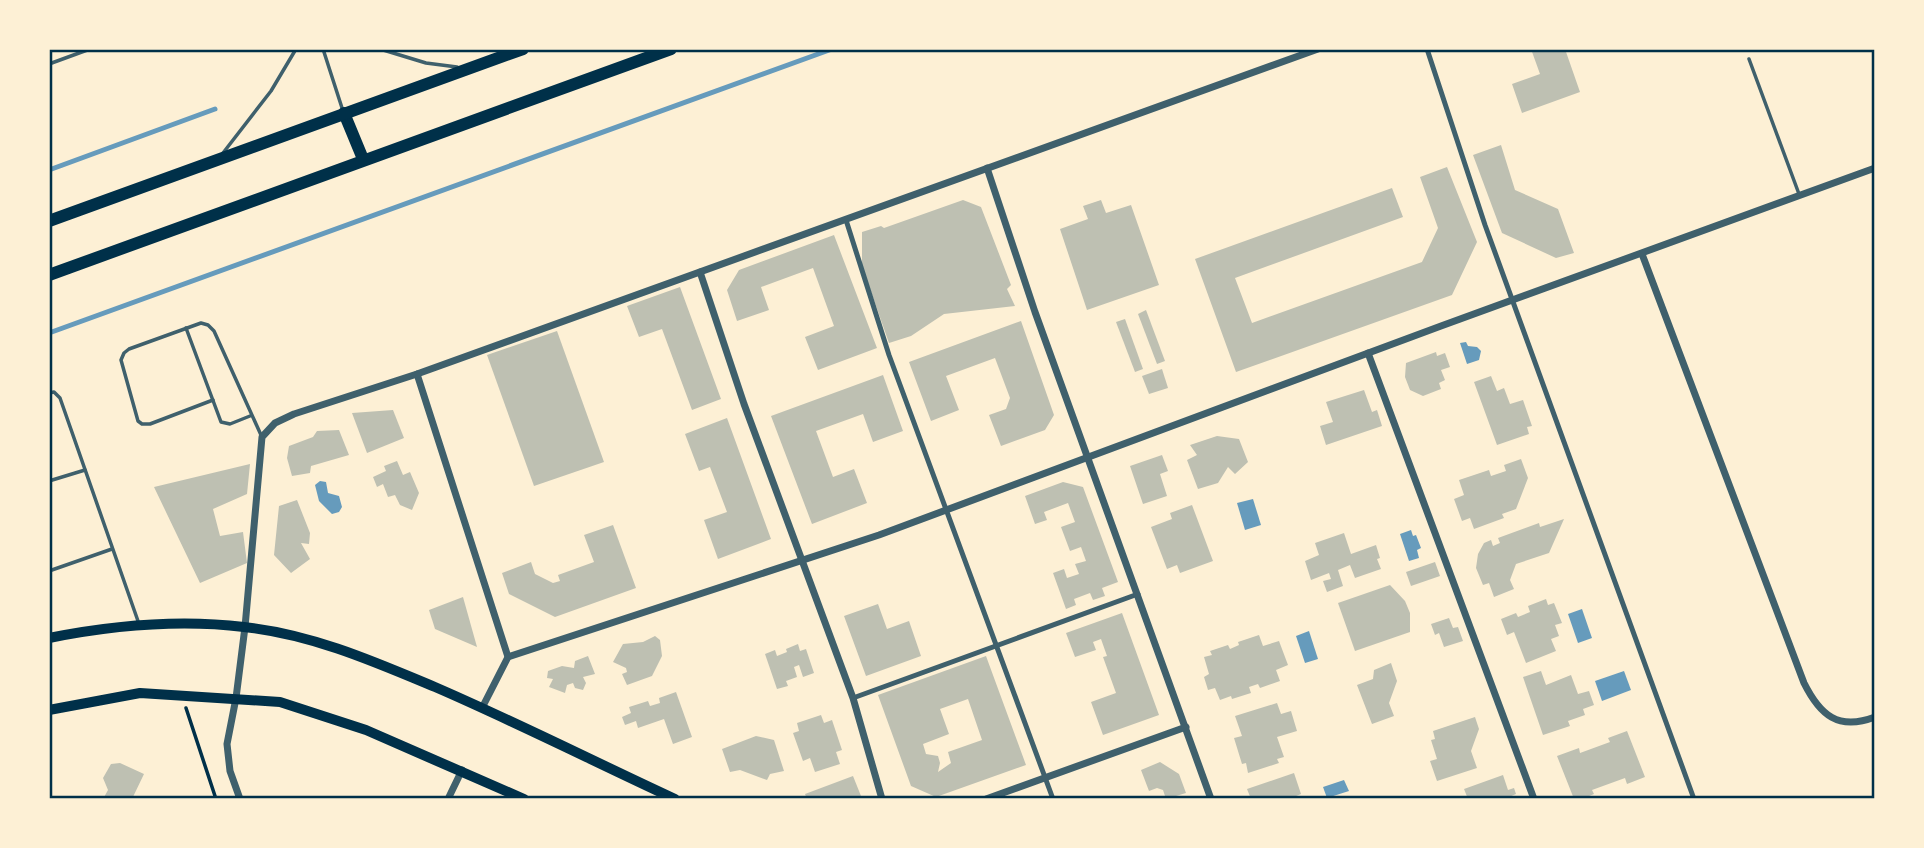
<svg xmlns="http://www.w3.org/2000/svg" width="1924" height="848" viewBox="0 0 1924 848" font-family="'Roboto Condensed',sans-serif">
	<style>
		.water { fill: #669bbc }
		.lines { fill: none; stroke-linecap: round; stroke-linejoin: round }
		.stream { stroke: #669bbc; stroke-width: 5 }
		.building { fill: #bec0b2; fill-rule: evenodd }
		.path { stroke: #003049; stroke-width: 3.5 }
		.service { stroke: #3f606c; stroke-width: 3.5 }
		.pedestrian { stroke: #3f606c; stroke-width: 5 }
		.minor { stroke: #3f606c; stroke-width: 7 }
		.secondary { stroke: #003049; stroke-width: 10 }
		.trunk { stroke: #003049; stroke-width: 12 }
		.neatline { fill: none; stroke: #003049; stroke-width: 2.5 }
	</style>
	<rect width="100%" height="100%" fill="#fdf0d5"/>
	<!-- water -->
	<g class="water">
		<polygon points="1466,342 1468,346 1477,347 1481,351 1479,360 1467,364 1460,343"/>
		<polygon points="320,481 326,482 328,493 339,496 342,507 339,512 332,514 319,501 315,485"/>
		<polygon points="1253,499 1261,525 1245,530 1237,503"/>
		<polygon points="1411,530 1413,536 1416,535 1421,548 1417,550 1419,558 1409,561 1400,534"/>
		<polygon points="1582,609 1592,638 1578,643 1568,614"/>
		<polygon points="1309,631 1318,659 1305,663 1296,636"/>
		<polygon points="1624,671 1631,690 1602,701 1595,681"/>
		<polygon points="1344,780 1349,791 1327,798 1323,787"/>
	</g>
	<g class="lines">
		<!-- stream -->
		<g class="stream">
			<polyline points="49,170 215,109"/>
			<polyline points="49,333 832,49"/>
		</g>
	</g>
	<!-- building -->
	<g class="building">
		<polygon points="1531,49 1565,49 1580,92 1522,113 1512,84 1540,74"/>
		<polygon points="1501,145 1515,190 1558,209 1574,253 1556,258 1502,233 1473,155"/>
		<polygon points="1447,167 1477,242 1452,295 1236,372 1195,259 1392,188 1403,217 1235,278 1252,323 1422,262 1438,228 1420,177"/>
		<polygon points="963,200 981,207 1011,285 1007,289 1015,306 944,314 911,336 889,343 862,266 862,232 881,226 884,228"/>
		<polygon points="1101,200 1106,213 1131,205 1159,285 1087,310 1060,229 1088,219 1083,206"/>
		<polygon points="834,235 877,348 818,370 805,337 834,326 813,268 761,287 769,310 737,321 727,290 739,270"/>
		<polygon points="680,287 721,399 692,410 662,329 639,337 627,306"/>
		<polygon points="1146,310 1165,361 1157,364 1138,314"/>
		<polygon points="1125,319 1143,369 1135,372 1116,322"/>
		<polygon points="1021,321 1054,415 1045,430 1001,446 989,415 1006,409 1010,398 995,358 946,376 959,410 931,421 909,362"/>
		<polygon points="557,331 604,462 534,486 487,355"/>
		<polygon points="1436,352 1437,356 1445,353 1450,367 1441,370 1445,380 1439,383 1441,389 1423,396 1410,390 1405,377 1406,363"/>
		<polygon points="1162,369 1168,388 1149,394 1142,376"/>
		<polygon points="883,375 903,431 873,442 863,414 816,431 833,477 854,469 867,503 812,524 771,416"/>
		<polygon points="1491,376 1497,391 1504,388 1510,404 1523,400 1532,426 1527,427 1529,434 1497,445 1474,382"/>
		<polygon points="1364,390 1372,412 1377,410 1382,426 1326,445 1320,426 1333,422 1326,402"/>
		<polygon points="393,410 404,438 367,453 352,413"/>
		<polygon points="727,418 771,539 718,559 704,520 727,512 710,467 699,471 685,434"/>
		<polygon points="339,430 349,455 311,466 310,473 292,476 287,458 289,446 313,437 317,431"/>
		<polygon points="1217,436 1239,439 1248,462 1235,474 1228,467 1218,483 1198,489 1187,460 1197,455 1190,445"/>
		<polygon points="1162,455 1168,471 1160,474 1167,496 1143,504 1130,466"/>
		<polygon points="1521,459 1528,478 1516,509 1502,514 1504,518 1474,529 1470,518 1462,521 1454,499 1464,495 1459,480 1489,470 1491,476 1506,471 1504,465"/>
		<polygon points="397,461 403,475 410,472 419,493 412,510 400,505 395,495 388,497 383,484 377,487 373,477 386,471 384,466"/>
		<polygon points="250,464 247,494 213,509 220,536 243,532 247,563 200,583 154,487"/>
		<polygon points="1063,482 1083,487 1118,582 1102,588 1105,596 1093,600 1090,593 1074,599 1076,605 1066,609 1053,573 1064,569 1067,578 1079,574 1075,564 1086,561 1081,547 1070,551 1061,527 1075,522 1068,503 1044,512 1047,520 1035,524 1025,496"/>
		<polygon points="297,500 310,533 309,544 301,543 310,559 291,573 274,555 279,506"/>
		<polygon points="1192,505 1213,561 1180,573 1177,565 1167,569 1151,527 1172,519 1170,513"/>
		<polygon points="1564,519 1549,553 1516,564 1510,580 1514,589 1494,597 1489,583 1483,585 1476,568 1478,554 1484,543 1491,540 1493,546 1500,543 1498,538 1539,523 1540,527"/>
		<polygon points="613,525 636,588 555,617 509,594 502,573 531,562 535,574 553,583 560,581 558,575 594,562 584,535"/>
		<polygon points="1344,533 1351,554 1376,545 1380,558 1377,559 1381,569 1355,578 1350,565 1338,570 1343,586 1327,592 1323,581 1331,579 1329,573 1311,580 1305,561 1319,555 1315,543"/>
		<polygon points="1435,562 1440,576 1411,586 1406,572"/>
		<polygon points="1390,585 1405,601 1410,613 1410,632 1355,651 1338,603"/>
		<polygon points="463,597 477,647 435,629 429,610"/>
		<polygon points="1546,599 1548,605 1554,603 1562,623 1555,625 1559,636 1551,639 1556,651 1526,663 1514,632 1507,635 1501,619 1516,613 1518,617 1530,612 1528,606"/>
		<polygon points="878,604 887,629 909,621 921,656 866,676 844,616"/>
		<polygon points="1122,613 1159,715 1103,735 1091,702 1116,693 1103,657 1107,656 1101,639 1093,642 1096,650 1075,657 1066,633"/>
		<polygon points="1449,618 1453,628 1458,627 1463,641 1444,647 1439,633 1435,635 1431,624"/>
		<polygon points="1259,635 1263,646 1279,641 1288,665 1276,670 1280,681 1260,688 1258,684 1249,687 1251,693 1232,699 1231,696 1220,700 1215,688 1208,690 1204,677 1209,674 1204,657 1212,655 1210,651 1228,645 1230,649 1239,645 1238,642"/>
		<polygon points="655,636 660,640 662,656 652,676 627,685 622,674 627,672 626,668 613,662 623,644 643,642"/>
		<polygon points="798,644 800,651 806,649 814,673 803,677 799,665 794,667 797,677 786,681 788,686 777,689 765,654 775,650 777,656 787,652 786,649"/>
		<polygon points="588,656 595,674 583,677 586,683 583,690 575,688 573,683 567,685 565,693 549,687 553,679 547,678 548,671 562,666 574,668 575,661"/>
		<path d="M 986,656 L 1026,765 L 936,797 L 911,786 L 878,695 ZM 968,699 L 982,740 L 948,752 L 951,763 L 938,772 L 940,763 L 938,756 L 926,754 L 923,744 L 949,734 L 940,709 Z"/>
		<polygon points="1391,663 1397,681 1389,703 1394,716 1372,724 1357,685 1373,679 1374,670"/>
		<polygon points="1541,671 1546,685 1571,675 1578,694 1589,691 1594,705 1583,709 1585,715 1568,721 1570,726 1543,735 1523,677"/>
		<polygon points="676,692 692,737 673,744 664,719 638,728 636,721 625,725 622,717 631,713 629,707 648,701 650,706 660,703 659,698"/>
		<polygon points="1277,703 1281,714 1291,711 1297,731 1277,737 1284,757 1277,759 1279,763 1248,773 1246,763 1242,764 1234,738 1242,736 1235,716"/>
		<polygon points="821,715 824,723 832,720 842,750 836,752 840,764 815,772 810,758 803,761 793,733 799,731 797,723"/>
		<polygon points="1475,717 1479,729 1471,751 1477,768 1437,781 1430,761 1437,759 1431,740 1435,739 1433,731"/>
		<polygon points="1627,731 1645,777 1627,784 1625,778 1592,790 1594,794 1582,799 1574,799 1557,756 1579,748 1580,753 1610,742 1608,738"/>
		<polygon points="756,736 774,740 784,771 770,774 767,780 740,770 730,772 722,749"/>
		<polygon points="1160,762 1179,774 1186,793 1166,799 1163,790 1157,788 1149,791 1141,770"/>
		<polygon points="120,763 144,774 132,799 103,799 108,790 103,778 111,764"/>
		<polygon points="1294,773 1301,794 1289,799 1251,799 1247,789"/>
		<polygon points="1503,775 1508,790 1514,788 1516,794 1509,797 1510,799 1468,799 1464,789"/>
		<polygon points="853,776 861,796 858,799 807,799 805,794"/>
	</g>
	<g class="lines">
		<!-- path -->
		<polyline class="path" points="186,708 216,799"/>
		<!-- service -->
		<g class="service">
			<polyline points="323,49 343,111"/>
			<polyline points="380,49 426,63 457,67"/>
			<polyline points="1749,59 1799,194"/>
			<polyline points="49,64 90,49"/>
			<polyline points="223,153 271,91 296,49"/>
			<polyline points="186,328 221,422 230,424 250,416"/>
			<polyline points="49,393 54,392 60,398 138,621"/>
			<polyline points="213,400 150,424 142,424 138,421 121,360 124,353 129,349 201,323 208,325 214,331 261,435"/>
			<polyline points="49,481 85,470"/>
			<polyline points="49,571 112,549"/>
		</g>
		<!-- pedestrian -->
		<g class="pedestrian">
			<polyline points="1427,49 1485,225 1694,799"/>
			<polyline points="846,220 889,355 1053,799"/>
			<polyline points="853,698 1138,594"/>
		</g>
		<!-- minor -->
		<g class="minor">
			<polyline points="987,168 1035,312 1211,799"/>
			<path d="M 1642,254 L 1804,683 C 1820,715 1838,731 1875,717"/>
			<polyline points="700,272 744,404 853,698 882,799"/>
			<polyline points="1368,353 1534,799"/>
			<polyline points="417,374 508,657"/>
			<polyline points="482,708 508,657 879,535 1441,326 1875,168"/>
			<polyline points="240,799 230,771 227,744 236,698 245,627 262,437 275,423 294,414 417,374 1318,49"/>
			<polyline points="448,799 462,770"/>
			<polyline points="986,799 1186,727"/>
		</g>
		<!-- secondary -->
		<g class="secondary">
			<path d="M 49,638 C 114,625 178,619 244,627 C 311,634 373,661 435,687 C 516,722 595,762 675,799"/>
			<polyline points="49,710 140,693 280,702 366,730 524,799"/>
		</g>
		<!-- trunk -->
		<g class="trunk">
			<polyline points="344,113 363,159"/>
			<polyline points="49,221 523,49"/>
			<polyline points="49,275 671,49"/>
		</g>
	</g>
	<!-- border -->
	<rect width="1924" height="848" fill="none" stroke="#fdf0d5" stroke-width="102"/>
	<rect x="51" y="51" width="1822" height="746" class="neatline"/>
</svg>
